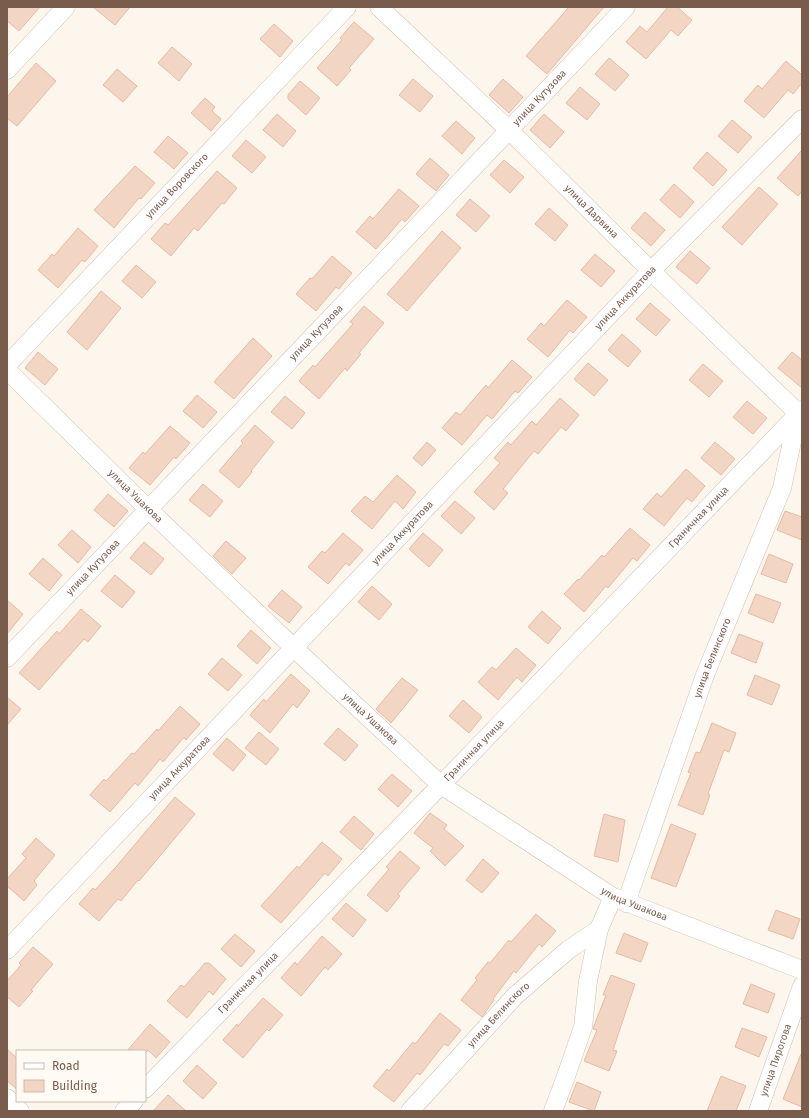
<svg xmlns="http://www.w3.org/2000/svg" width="809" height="1118" viewBox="0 0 809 1118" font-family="'Fira Sans',sans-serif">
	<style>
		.building { fill: #f3d5c3; stroke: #e6bba3 }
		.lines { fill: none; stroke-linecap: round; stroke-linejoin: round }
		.minor-casing { stroke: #d1beb0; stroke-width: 19 }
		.minor { stroke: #fff; stroke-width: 18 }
		.labels { text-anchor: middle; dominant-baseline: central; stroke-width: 3; stroke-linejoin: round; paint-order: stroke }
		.street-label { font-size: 10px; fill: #7a5c4d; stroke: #fffaf3 }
	</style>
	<rect width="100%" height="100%" fill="#fdf6ec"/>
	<!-- building -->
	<g class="building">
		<polygon points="7,7 40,7 19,31 7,21"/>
		<polygon points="93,7 130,7 115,25"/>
		<polygon points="569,7 604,7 547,74 526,56"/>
		<polygon points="668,7 677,7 692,20 678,36 671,30 646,59 626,42 640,26 647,32"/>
		<polygon points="354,22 374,39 349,68 351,70 337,86 317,68 342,40 340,38"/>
		<polygon points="274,24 293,41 280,57 260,39"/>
		<polygon points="172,47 192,64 179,81 158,63"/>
		<polygon points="609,58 629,75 615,91 595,74"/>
		<polygon points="786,61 802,75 802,83 793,94 788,90 764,118 744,101 758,85 762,89"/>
		<polygon points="36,63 56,81 17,126 7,118 7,97"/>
		<polygon points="117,69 137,86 123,102 103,85"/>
		<polygon points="413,79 433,96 420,112 399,95"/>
		<polygon points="503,79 523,97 509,113 489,95"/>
		<polygon points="300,81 320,98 306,115 288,99 288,95"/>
		<polygon points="580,87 600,104 587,120 566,103"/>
		<polygon points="205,98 215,107 212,111 221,119 211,131 191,113"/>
		<polygon points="277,114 296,131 283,147 263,130"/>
		<polygon points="544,114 564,132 550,148 530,130"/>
		<polygon points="732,120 752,137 738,153 718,136"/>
		<polygon points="456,121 475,138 462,154 442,136"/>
		<polygon points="168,136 188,153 174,169 154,152"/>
		<polygon points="246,140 266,157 252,173 232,156"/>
		<polygon points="802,150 802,191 798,196 777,178"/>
		<polygon points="707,152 727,170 713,186 693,168"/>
		<polygon points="430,158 449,175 436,191 416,174"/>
		<polygon points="504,160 524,177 510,193 490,175"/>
		<polygon points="135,166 155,183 141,199 139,198 114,228 94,210"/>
		<polygon points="217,171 237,188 224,204 222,203 198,231 194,228 171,256 151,239 165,223 168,225"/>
		<polygon points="674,184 694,202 680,218 660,200"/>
		<polygon points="759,187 778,204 742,245 722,227"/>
		<polygon points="399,189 419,206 405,222 402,219 376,249 356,232 370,216 373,219"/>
		<polygon points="470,199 490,216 476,232 456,215"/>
		<polygon points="549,208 568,225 555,241 535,224"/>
		<polygon points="645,212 665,230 651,246 631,228"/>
		<polygon points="78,228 98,246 85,262 82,260 58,288 38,270 52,254 54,256"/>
		<polygon points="442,231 461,248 407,311 387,294"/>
		<polygon points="690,251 710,268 697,284 676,267"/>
		<polygon points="595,254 615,271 601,287 581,270"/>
		<polygon points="332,256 352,273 339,289 336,287 316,311 296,294 310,278 312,279"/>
		<polygon points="136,265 156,282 142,298 122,281"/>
		<polygon points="101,291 121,308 87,350 67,332"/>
		<polygon points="567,300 587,317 573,333 570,330 548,357 527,339 541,323 544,326"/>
		<polygon points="650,303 670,320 656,336 636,319"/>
		<polygon points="364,306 384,323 359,353 361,354 347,371 345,368 319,399 299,381 313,365 315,367 353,324 350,322"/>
		<polygon points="622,334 641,351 628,367 608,350"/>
		<polygon points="253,338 272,356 234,399 214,382"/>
		<polygon points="38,352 58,369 45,385 25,368"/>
		<polygon points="792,352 802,360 802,388 778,368"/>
		<polygon points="512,360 532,377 518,393 515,391 492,419 487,415 462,445 442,428 456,412 460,415 486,385 488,388"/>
		<polygon points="588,363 608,380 594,396 574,379"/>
		<polygon points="703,364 723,381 709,397 689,380"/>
		<polygon points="197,395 217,412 203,428 183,411"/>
		<polygon points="285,396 305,413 292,429 271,412"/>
		<polygon points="560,398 579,415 566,431 561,427 538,454 534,451 503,489 508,493 494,510 474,492 500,463 494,458 508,442 511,445 532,421 536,425"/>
		<polygon points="747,401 767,418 753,434 733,417"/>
		<polygon points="255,425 274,442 251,471 252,472 239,488 219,471 243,443 241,441"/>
		<polygon points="170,426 190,443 176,459 174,457 150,485 129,468 143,452 145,454"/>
		<polygon points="427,442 436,450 422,466 413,458"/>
		<polygon points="715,442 735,459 721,475 701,458"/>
		<polygon points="686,469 705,486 692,502 687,498 664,526 643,509 657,493 661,497"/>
		<polygon points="397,475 416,492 403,509 395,501 372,529 351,511 365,496 373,502"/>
		<polygon points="203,484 223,501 210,517 189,500"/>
		<polygon points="108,494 128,511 114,527 94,510"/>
		<polygon points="455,501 475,518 461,534 441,516"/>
		<polygon points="785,511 802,517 802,540 777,530"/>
		<polygon points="630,528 650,545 637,561 633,558 608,588 606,586 584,612 564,594 578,579 579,580 602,555 604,557"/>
		<polygon points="72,530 91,547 78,563 58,545"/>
		<polygon points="343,533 363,550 349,566 346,563 328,584 308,567 322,551 325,553"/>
		<polygon points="423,533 443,550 429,567 409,549"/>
		<polygon points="226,541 246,558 232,574 213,556"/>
		<polygon points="144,542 164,559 151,575 130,558"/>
		<polygon points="769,554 793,564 786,583 761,574"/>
		<polygon points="43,558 62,575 49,591 29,574"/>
		<polygon points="115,575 135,592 122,608 101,591"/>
		<polygon points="372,586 392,604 379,620 358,602"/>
		<polygon points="282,590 302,607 289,623 268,606"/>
		<polygon points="756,594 781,603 773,623 748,613"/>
		<polygon points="7,600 23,614 7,634"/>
		<polygon points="81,609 101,626 88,642 84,639 39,690 19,673 57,631 59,634"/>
		<polygon points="542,611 561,628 548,644 528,627"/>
		<polygon points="251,630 271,648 257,664 237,646"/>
		<polygon points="739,634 763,643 756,663 731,653"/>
		<polygon points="516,648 536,665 522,682 517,677 498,700 478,682 492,667 496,670"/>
		<polygon points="222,658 242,675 228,691 208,674"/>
		<polygon points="291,674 310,691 297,708 293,704 270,733 250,715 264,699 266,702"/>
		<polygon points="755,675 780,685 772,705 747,695"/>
		<polygon points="402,678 418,690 391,723 376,709"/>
		<polygon points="7,697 21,709 7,725"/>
		<polygon points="463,700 482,717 469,733 449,716"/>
		<polygon points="180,706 200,724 186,740 184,737 163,762 160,759 138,786 135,783 110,812 90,795 104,779 106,781 132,753 134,754 157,729 158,731"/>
		<polygon points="712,723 736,733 729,752 724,750 708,794 710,795 703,815 678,805 691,773 688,772 696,752 700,753"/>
		<polygon points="338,728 358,745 345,761 324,744"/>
		<polygon points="259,732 279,749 266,765 245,748"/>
		<polygon points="227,738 246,755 233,771 213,754"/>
		<polygon points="392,774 412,791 398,807 378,789"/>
		<polygon points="175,797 195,814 139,881 138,880 121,901 118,899 99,921 79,904 93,888 95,890 115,868"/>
		<polygon points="430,813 447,825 444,829 464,846 445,866 430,851 433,848 414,833"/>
		<polygon points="604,814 625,820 618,862 594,856"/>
		<polygon points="354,816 374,834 361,850 340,832"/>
		<polygon points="671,824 696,834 676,887 651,878"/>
		<polygon points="36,838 55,855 34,881 37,885 24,901 7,886 7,879 26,858 22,854"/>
		<polygon points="322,842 342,859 328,876 325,873 281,923 261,906 297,866 299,868"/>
		<polygon points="400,851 420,868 398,894 400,896 387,912 367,895 389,869 386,867"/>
		<polygon points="483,859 499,873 482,893 466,880"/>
		<polygon points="346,903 366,920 353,937 332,919"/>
		<polygon points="776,910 800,919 793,939 768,930"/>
		<polygon points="536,914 556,931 542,947 539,944 516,973 514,971 493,999 494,1000 482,1017 461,1000 477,980 475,978 488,962 490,963 509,940 511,942"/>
		<polygon points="624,933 648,943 641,962 616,953"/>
		<polygon points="235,934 255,951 241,967 221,949"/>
		<polygon points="322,936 342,954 328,970 325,967 301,996 281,978 295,962 297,965"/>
		<polygon points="33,947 53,964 31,990 33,991 19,1007 7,997 7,981 21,965 19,963"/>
		<polygon points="205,963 209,963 226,979 213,995 209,991 187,1018 167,1001 181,985 184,987"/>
		<polygon points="611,975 635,984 613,1050 617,1051 609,1071 584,1061 597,1030 593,1029 594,1026 606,995 603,995"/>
		<polygon points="751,984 775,994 768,1013 743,1004"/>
		<polygon points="263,998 283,1015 269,1031 267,1029 243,1058 223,1040 237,1024 238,1026"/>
		<polygon points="440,1013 461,1030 448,1046 444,1044 420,1075 417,1073 394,1102 373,1086 387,1069 389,1071 413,1042 415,1044"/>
		<polygon points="150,1024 170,1042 156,1058 149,1051 127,1051"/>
		<polygon points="742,1028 767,1037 759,1057 735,1047"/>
		<polygon points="7,1049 17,1058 17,1089 7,1081"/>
		<polygon points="801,1054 802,1054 802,1107 783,1099"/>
		<polygon points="197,1065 217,1083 203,1099 183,1081"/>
		<polygon points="721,1076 746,1086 736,1111 707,1111"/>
		<polygon points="577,1082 601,1092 594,1111 569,1102"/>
		<polygon points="168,1095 186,1111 153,1111"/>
	</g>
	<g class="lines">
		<!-- minor casing -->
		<g class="minor-casing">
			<g id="minor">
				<path id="s1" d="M 379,7 L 510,131 L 651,271 L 802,417"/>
				<polyline points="7,70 66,7"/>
				<path id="s2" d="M 7,365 L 347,7"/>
				<path id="s3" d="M 7,370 L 148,509 L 294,648 L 441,785 L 613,897 L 802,970"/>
				<path id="s4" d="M 7,658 L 626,7"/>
				<path id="s5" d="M 626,903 L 705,675 L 782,488 L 798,414"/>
				<path id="s6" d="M 7,950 L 651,271 L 802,119"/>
				<path id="s7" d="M 145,1089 L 441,785 L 802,410"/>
				<polyline points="7,1098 20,1111"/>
				<polyline points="124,1111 134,1101"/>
				<path id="s8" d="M 410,1111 L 515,996 L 568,950 L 599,929"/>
				<polyline points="553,1111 565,1079 583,1027 588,981 599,929 613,897"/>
				<path id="s9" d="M 758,1111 L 802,986"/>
			</g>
		</g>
		<!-- minor -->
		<use href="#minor" class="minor"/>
	</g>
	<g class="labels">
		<!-- street labels -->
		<g class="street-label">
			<text stroke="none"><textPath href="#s4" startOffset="773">улица Кутузова</textPath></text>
			<text stroke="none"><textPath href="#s2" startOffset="247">улица Воровского</textPath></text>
			<text stroke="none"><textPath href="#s1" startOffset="295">улица Дарвина</textPath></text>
			<text stroke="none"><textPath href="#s6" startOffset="899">улица Аккуратова</textPath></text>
			<text stroke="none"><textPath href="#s4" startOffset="449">улица Кутузова</textPath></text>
			<text stroke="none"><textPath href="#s3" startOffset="180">улица Ушакова</textPath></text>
			<text stroke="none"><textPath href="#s7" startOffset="796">Граничная улица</textPath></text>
			<text stroke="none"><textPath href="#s6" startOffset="575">улица Аккуратова</textPath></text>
			<text stroke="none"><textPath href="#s4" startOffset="125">улица Кутузова</textPath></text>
			<text stroke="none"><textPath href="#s5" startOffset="260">улица Белинского</textPath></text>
			<text stroke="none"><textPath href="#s3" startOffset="504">улица Ушакова</textPath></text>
			<text stroke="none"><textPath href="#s7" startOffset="472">Граничная улица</textPath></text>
			<text stroke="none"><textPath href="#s6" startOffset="251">улица Аккуратова</textPath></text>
			<text stroke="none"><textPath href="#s3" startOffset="828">улица Ушакова</textPath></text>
			<text stroke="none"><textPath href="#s7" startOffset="148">Граничная улица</textPath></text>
			<text stroke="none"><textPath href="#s8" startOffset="131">улица Белинского</textPath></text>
			<text stroke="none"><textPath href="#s9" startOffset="54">улица Пирогова</textPath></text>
		</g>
	</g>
	<!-- border -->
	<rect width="809" height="1118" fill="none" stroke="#7a5c4d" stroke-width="16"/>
	<!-- legend -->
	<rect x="16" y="1050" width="130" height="52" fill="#fffaf3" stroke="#cabbb1"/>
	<rect x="24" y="1063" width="20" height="6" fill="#ffffff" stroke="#cabbb1"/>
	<text x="52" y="1070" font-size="12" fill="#7a5c4d">Road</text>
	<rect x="24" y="1080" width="20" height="12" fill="#f3d5c3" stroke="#cabbb1"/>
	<text x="52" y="1090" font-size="12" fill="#7a5c4d">Building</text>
</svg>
